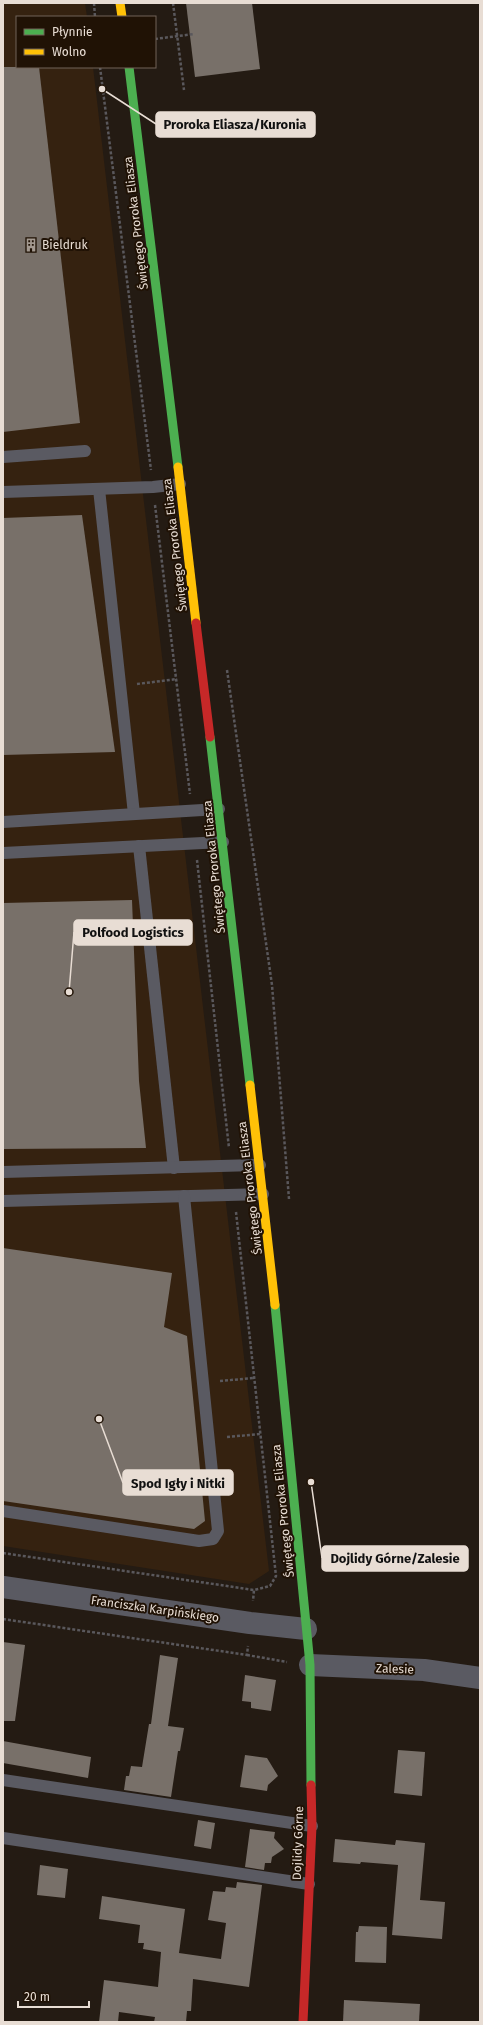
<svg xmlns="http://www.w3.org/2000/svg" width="483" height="2025" viewBox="0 0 483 2025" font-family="'Fira Sans',sans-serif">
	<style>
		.built { fill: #352210 }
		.building { fill: #787069 }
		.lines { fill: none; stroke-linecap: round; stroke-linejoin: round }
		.path { stroke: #5a585c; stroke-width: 2.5; stroke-dasharray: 3 2; stroke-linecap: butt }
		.lane { stroke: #5a5a62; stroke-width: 12 }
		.street { stroke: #5a5a62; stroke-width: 22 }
		.fast { stroke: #4caf50; stroke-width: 9 }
		.slow { stroke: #ffc107; stroke-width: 9 }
		.jam { stroke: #c62828; stroke-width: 9 }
		.labels { text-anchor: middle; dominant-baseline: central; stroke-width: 4; stroke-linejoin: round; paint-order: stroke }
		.street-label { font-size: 12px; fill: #e8ddd4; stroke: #201205 }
		.poi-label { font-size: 12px; fill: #e8ddd4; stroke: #201205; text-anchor: start }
		.leader { fill: none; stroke: #e8ddd4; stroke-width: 1.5 }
		.callout-dot { fill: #e8ddd4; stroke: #201205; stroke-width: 1.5 }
		.callout { fill: #e8ddd4; stroke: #e8ddd4; stroke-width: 1.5 }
		.callout-label { font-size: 13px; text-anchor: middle; font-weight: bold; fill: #111 }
	</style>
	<rect width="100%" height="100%" fill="#241b13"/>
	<!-- built -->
	<polygon class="built" points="3,3 85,3 87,17 17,17 17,67 93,67 269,1571 249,1584 3,1546"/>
	<!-- building -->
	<g class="building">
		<polygon points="186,3 252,3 260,69 195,77"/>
		<polygon points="3,67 39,67 80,423 3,432"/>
		<polygon points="82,515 115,752 3,755 3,518"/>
		<polygon points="132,900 139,1081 146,1148 3,1149 3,903"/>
		<polygon points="3,1248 172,1273 164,1327 187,1336 205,1521 194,1529 3,1501"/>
		<polygon points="3,1642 25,1645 15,1721 3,1721"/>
		<polygon points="160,1655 178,1658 168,1726 184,1728 180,1751 178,1751 171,1797 124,1790 126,1776 129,1776 131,1766 142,1767 149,1724 151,1724"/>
		<polygon points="245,1675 276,1680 271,1711 251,1708 251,1702 242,1701"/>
		<polygon points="3,1741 91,1757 88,1778 3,1763"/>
		<polygon points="398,1750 425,1752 422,1796 394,1793"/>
		<polygon points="245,1755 267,1758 278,1776 268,1785 267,1791 240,1787"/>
		<polygon points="198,1820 215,1823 211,1849 194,1846"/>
		<polygon points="250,1829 275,1832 274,1838 284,1849 272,1857 271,1863 265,1863 264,1870 245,1867"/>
		<polygon points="335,1839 395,1845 396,1840 425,1843 420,1900 445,1902 442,1939 392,1935 398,1865 361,1862 360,1864 333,1862"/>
		<polygon points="40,1865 68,1869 65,1898 37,1895"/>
		<polygon points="237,1882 262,1885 249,1987 193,1979 191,2011 187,2011 186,2022 154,2022 155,2017 119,2012 118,2022 99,2022 104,1980 158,1987 161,1952 143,1949 144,1943 138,1943 140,1925 99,1919 102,1896 185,1909 179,1953 221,1959 226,1923 208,1920 213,1891 225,1892 226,1887 236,1888"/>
		<polygon points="359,1926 387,1927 386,1963 355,1962 356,1932 358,1932"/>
		<polygon points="344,2000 420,2004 419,2022 343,2022"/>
	</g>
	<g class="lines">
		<!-- path -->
		<g class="path">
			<polyline points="94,3 95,17"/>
			<polyline points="173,3 184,90"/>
			<polyline points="155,39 194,34"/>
			<polyline points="100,67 151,470"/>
			<polyline points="155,505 190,794"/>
			<polyline points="227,670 272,985 289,1199"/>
			<polyline points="137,684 177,679"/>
			<polyline points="197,860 229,1148"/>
			<polyline points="236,1212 276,1576 270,1586 254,1590 253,1601"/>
			<polyline points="220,1381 254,1378"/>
			<polyline points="227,1437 260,1434"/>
			<polyline points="3,1553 254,1590"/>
			<polyline points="3,1619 247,1655 248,1646"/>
			<polyline points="247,1655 287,1662"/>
		</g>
		<!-- lane -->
		<g class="lane">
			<polyline points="3,457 85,451"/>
			<polyline points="99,489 134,814"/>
			<polyline points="3,492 153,487 180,484"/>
			<polyline points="3,822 219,809"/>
			<polyline points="139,846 174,1168"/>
			<polyline points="3,853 223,842"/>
			<polyline points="3,1172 260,1165"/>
			<polyline points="3,1201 263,1194"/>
			<polyline points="3,1511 199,1541 213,1539 218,1531 184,1196"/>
			<polyline points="3,1780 312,1826"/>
			<polyline points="3,1838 309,1884"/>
		</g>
		<!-- street -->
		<g class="street">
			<polyline points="3,1587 250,1623 306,1629"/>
			<polyline points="310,1665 424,1670 480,1678"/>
		</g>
		<!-- fast -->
		<g class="fast">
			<polyline points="129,67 178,467"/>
			<polyline points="210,737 250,1085"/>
			<polyline points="275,1305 310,1665 311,1785"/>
		</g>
		<!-- slow -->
		<g class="slow">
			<polyline points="120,3 122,17"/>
			<polyline points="178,467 196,623"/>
			<polyline points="250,1085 275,1305"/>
		</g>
		<!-- jam -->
		<g class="jam">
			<polyline points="196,623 210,737"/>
			<polyline points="303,2022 312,1826 311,1785"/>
		</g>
	</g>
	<!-- icons -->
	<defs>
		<g id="building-bare" transform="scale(1.08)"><path d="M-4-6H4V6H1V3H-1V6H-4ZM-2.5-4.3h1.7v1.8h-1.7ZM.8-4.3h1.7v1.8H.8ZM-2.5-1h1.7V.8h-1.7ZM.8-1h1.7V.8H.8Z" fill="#a39990" stroke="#201205" stroke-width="2.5" paint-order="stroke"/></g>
	</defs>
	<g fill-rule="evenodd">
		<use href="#building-bare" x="31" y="245"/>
	</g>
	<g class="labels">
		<!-- street labels -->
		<g class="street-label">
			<text transform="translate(136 223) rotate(-97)">Świętego Proroka Eliasza</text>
			<text transform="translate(175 545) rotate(-97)">Świętego Proroka Eliasza</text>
			<text transform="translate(214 867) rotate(-96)">Świętego Proroka Eliasza</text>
			<text transform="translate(250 1188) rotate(-97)">Świętego Proroka Eliasza</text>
			<text transform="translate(283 1511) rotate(-96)">Świętego Proroka Eliasza</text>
			<text transform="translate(155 1609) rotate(8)">Franciszka Karpińskiego</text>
			<text transform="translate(395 1669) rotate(2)">Zalesie</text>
			<text transform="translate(298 1843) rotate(-88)">Dojlidy Górne</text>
		</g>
		<!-- poi labels -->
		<g class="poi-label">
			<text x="42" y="245">Bieldruk</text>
		</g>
	</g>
	<!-- callouts -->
	<path class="leader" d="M102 89L156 124M69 992L74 932M99 1419L123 1483M311 1482L322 1558"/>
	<g class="callout-dot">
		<circle cx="102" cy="89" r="4"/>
		<circle cx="69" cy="992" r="4"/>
		<circle cx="99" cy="1419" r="4"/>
		<circle cx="311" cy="1482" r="4"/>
	</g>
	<g class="callout">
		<rect x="156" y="112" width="159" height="25" rx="4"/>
		<rect x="74" y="920" width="118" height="25" rx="4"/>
		<rect x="123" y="1470" width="110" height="25" rx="4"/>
		<rect x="322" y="1546" width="146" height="25" rx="4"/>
	</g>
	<g class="callout-label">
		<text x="235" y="129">Proroka Eliasza/Kuronia</text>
		<text x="133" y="937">Polfood Logistics</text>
		<text x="178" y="1488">Spod Igły i Nitki</text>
		<text x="395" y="1563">Dojlidy Górne/Zalesie</text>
	</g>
	<!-- border -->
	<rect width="483" height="2025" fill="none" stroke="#e8ddd4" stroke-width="8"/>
	<!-- legend -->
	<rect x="16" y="16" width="140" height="52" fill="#201205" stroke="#706358"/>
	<rect x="24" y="29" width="20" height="6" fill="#4caf50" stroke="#706358"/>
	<text x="52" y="36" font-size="12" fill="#e8ddd4">Płynnie</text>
	<rect x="24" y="49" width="20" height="6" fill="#ffc107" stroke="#706358"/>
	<text x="52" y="56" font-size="12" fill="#e8ddd4">Wolno</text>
	<!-- scale -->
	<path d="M18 2001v6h71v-6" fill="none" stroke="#e8ddd4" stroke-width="2"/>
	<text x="24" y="2001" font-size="12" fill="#e8ddd4" stroke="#201205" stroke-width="3" paint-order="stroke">20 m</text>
</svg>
